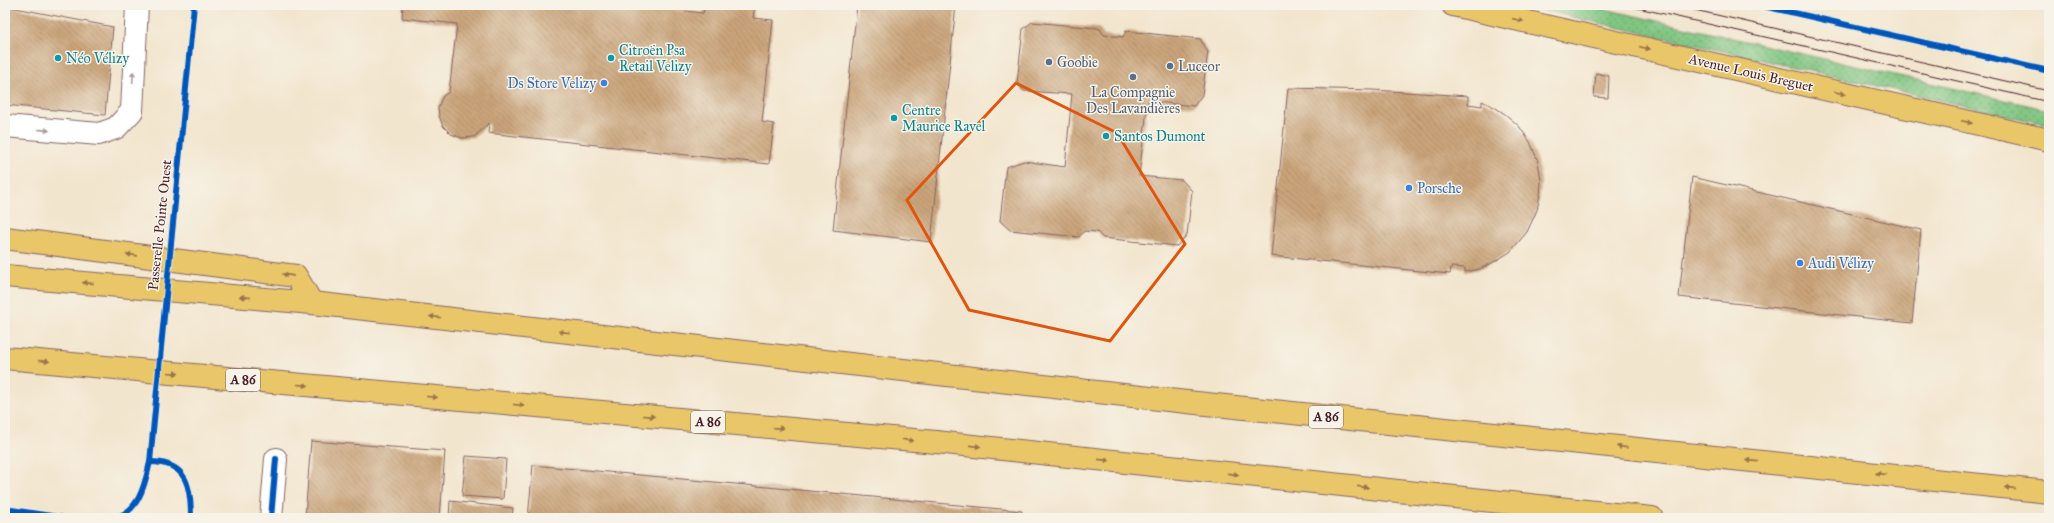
<svg xmlns="http://www.w3.org/2000/svg" width="2054" height="523" viewBox="0 0 2054 523" font-family="'IM FELL Great Primer',serif">
	<style>
		.grass { fill: url(#grass-dots); stroke: #657256 }
		.building { fill: url(#building-back-hatch) }
		.lines { fill: none; stroke-linecap: round; stroke-linejoin: round }
		.minor-casing { stroke: #856464; stroke-width: 24 }
		.major-casing { stroke: #856464; stroke-width: 24 }
		.highway-casing { stroke: #856464; stroke-width: 24 }
		.path { stroke: #856464; stroke-width: 2.5; stroke-dasharray: 1 3; stroke-linecap: butt }
		.minor { stroke: #fff; stroke-width: 22 }
		.major { stroke: #e9c769; stroke-width: 22 }
		.highway { stroke: #e9c769; stroke-width: 22 }
		.tram { stroke: #4a1f2b; stroke-width: 1 }
		.cycleway-casing { stroke: #f7f3e8; stroke-width: 8 }
		.cycleway { stroke: #0057b8; stroke-width: 6 }
		.oneway { fill: #9a734a }
		.oneway2 { fill: #ae9aa0 }
		.marked { fill: none; stroke: #e0560e; stroke-width: 3; stroke-linejoin: round }
		.culture-dot { fill: #0f9aa8; stroke: #f7f3e8; stroke-width: 1.5 }
		.service-dot { fill: #5c6f8a; stroke: #f7f3e8; stroke-width: 1.5 }
		.shop-dot { fill: #3f7fe0; stroke: #f7f3e8; stroke-width: 1.5 }
		.labels { text-anchor: middle; dominant-baseline: central; stroke-width: 3; stroke-linejoin: round; paint-order: stroke }
		.shield { fill: #f7f3e8; stroke: #7e5f64; stroke-width: 1 }
		.shield-label { font-size: 13px; font-weight: bold; fill: #4a1f2b }
		.culture-label { font-size: 14px; fill: #0d838f; stroke: #f7f3e8; text-anchor: start }
		.service-label { font-size: 14px; fill: #4e5e75; stroke: #f7f3e8; text-anchor: start }
		.street-label { font-size: 14px; fill: #4a1f2b; stroke: #f7f3e8 }
		.shop-label { font-size: 14px; fill: #366cbe; stroke: #f7f3e8; text-anchor: start }
	</style>
	<defs>
		<pattern id="grass-dots" width="8" height="8" patternUnits="userSpaceOnUse"><rect width="8" height="8" fill="#80c682"/><path d="M2 2h.1M6 6h.1" fill="none" stroke="#6ba06b" stroke-width="1.8" stroke-linecap="round"/></pattern>
		<pattern id="building-back-hatch" width="6" height="6" patternUnits="userSpaceOnUse"><rect width="6" height="6" fill="#caa47a"/><path d="M-1 5l2 2M0 0l6 6M5-1l2 2" fill="none" stroke="#a68564"/></pattern>
	</defs>
	<rect width="100%" height="100%" fill="#f7f3e8"/>
	<filter id="ink" filterUnits="userSpaceOnUse"><feTurbulence type="fractalNoise" baseFrequency=".025" numOctaves="2"/><feDisplacementMap in="SourceGraphic" scale="8" xChannelSelector="R" yChannelSelector="G"/><feConvolveMatrix kernelMatrix="1 2 1 2 8 2 1 2 1" color-interpolation-filters="sRGB"/></filter>
	<filter id="wash" filterUnits="userSpaceOnUse"><feTurbulence type="fractalNoise" baseFrequency=".012" numOctaves="4" result="noise"/><feDisplacementMap in="SourceGraphic" scale="16" xChannelSelector="R" yChannelSelector="G"/><feGaussianBlur stdDeviation="0.9" result="paint"/><feColorMatrix in="noise" values="0 0 0 0 0 0 0 0 0 0 0 0 0 0 0 0 0 1.4 0 .05"/><feComposite in="paint" operator="in"/></filter>
	<g filter="url(#wash)">
		<rect width="100%" height="100%" fill="#f2e5cd"/>
		<!-- grass -->
		<polygon class="grass" points="1519,5 1587,5 2049,110 2049,125"/>
		<g id="blocks">
			<!-- building -->
			<g class="building">
				<polygon points="403,5 670,5 670,9 703,13 705,5 755,5 753,18 773,20 762,122 774,124 769,164 488,133 489,123 474,137 462,138 451,134 443,126 439,116 438,107 443,96 449,92 457,24 402,18"/>
				<polygon points="857,5 956,5 931,242 833,230"/>
				<polygon points="5,6 113,27 105,115 5,105 8,91 5,90"/>
				<polygon points="1032,22 1097,28 1100,29 1104,35 1123,37 1126,31 1200,39 1208,52 1202,95 1194,106 1148,101 1140,167 1139,176 1182,180 1192,191 1187,235 1177,246 1103,238 1097,232 1084,231 1079,237 1010,230 1000,221 1006,167 1024,161 1065,167 1072,94 1024,91 1017,83 1023,29"/>
				<polygon points="1596,73 1609,76 1608,98 1594,97"/>
				<polygon points="1288,88 1373,90 1468,96 1468,104 1482,106 1482,101 1494,107 1505,114 1519,126 1530,142 1538,161 1541,181 1540,195 1537,210 1527,232 1510,252 1492,263 1480,269 1465,272 1465,268 1451,267 1450,274 1271,256"/>
				<polygon points="1692,177 1921,230 1912,323 1679,297"/>
				<polygon points="311,441 445,451 440,518 305,518"/>
				<polygon points="466,456 506,459 503,499 462,496"/>
				<polygon points="533,465 1022,511 1022,518 528,518"/>
				<polygon points="450,501 513,508 512,518 449,518"/>
			</g>
		</g>
	</g>
	<g filter="url(#ink)">
		<use href="#blocks" fill-opacity="0" stroke="#856464" stroke-width="1"/>
		<g class="lines">
			<!-- minor casing -->
			<g class="minor-casing">
				<g id="minor">
					<polyline points="5,126 99,134 116,128 132,111 137,5"/>
					<polyline points="271,518 276,459"/>
				</g>
			</g>
			<!-- major casing -->
			<g class="major-casing">
				<polyline id="major" points="1453,5 2049,140"/>
			</g>
			<!-- highway casing -->
			<g class="highway-casing">
				<g id="highway">
					<polyline points="5,238 296,276 312,303"/>
					<polyline points="5,276 312,303 1168,400 2049,492"/>
					<polyline points="5,358 936,442 1652,518"/>
				</g>
			</g>
			<!-- path -->
			<path class="path" d="M 150,462 C 171,462 183,470 190,491"/>
			<!-- minor -->
			<use href="#minor" class="minor"/>
			<!-- major -->
			<use href="#major" class="major"/>
			<!-- highway -->
			<use href="#highway" class="highway"/>
			<!-- tram -->
			<g class="tram">
				<polyline points="1625,5 2049,102"/>
				<polyline points="1673,5 2049,91"/>
			</g>
			<!-- cycleway casing -->
			<g class="cycleway-casing">
				<g id="cycleway">
					<polyline points="1759,5 2049,71"/>
					<path d="M 150,462 C 187,462 191,486 191,518"/>
					<polyline points="5,509 65,518"/>
					<path d="M 112,518 C 139,514 145,484 150,462 L 194,5"/>
					<polyline points="271,518 276,459"/>
				</g>
			</g>
			<!-- cycleway -->
			<use href="#cycleway" class="cycleway"/>
		</g>
		<!-- one-way arrows -->
		<defs><path id="oneway-solid" d="M-6-.8H1V-3.2L6.5 0L1 3.2V.8H-6Z"/></defs>
		<g class="oneway">
			<use href="#oneway-solid" transform="translate(1518 20) rotate(13)"/>
			<use href="#oneway-solid" transform="translate(1645 48) rotate(13)"/>
			<use href="#oneway-solid" transform="translate(1840 93) rotate(13)"/>
			<use href="#oneway-solid" transform="translate(1967 122) rotate(13)"/>
			<use href="#oneway-solid" transform="translate(132 255) rotate(-172)"/>
			<use href="#oneway-solid" transform="translate(288 275) rotate(-172)"/>
			<use href="#oneway-solid" transform="translate(88 283) rotate(-175)"/>
			<use href="#oneway-solid" transform="translate(245 297) rotate(-175)"/>
			<use href="#oneway-solid" transform="translate(435 317) rotate(-173)"/>
			<use href="#oneway-solid" transform="translate(564 332) rotate(-173)"/>
			<use href="#oneway-solid" transform="translate(44 361) rotate(5)"/>
			<use href="#oneway-solid" transform="translate(173 373) rotate(5)"/>
			<use href="#oneway-solid" transform="translate(303 385) rotate(5)"/>
			<use href="#oneway-solid" transform="translate(432 397) rotate(5)"/>
			<use href="#oneway-solid" transform="translate(519 405) rotate(5)"/>
			<use href="#oneway-solid" transform="translate(649 416) rotate(5)"/>
			<use href="#oneway-solid" transform="translate(778 428) rotate(5)"/>
			<use href="#oneway-solid" transform="translate(908 440) rotate(5)"/>
			<use href="#oneway-solid" transform="translate(975 446) rotate(6)"/>
			<use href="#oneway-solid" transform="translate(1622 447) rotate(-174)"/>
			<use href="#oneway-solid" transform="translate(1104 460) rotate(6)"/>
			<use href="#oneway-solid" transform="translate(1752 461) rotate(-174)"/>
			<use href="#oneway-solid" transform="translate(1233 474) rotate(6)"/>
			<use href="#oneway-solid" transform="translate(1881 474) rotate(-174)"/>
			<use href="#oneway-solid" transform="translate(1363 487) rotate(6)"/>
			<use href="#oneway-solid" transform="translate(2010 488) rotate(-174)"/>
		</g>
		<g class="oneway2">
			<use href="#oneway-solid" transform="translate(133 77) rotate(-87)"/>
			<use href="#oneway-solid" transform="translate(44 130) rotate(6)"/>
		</g>
	</g>
	<!-- marked area -->
	<path class="marked" d="M 1016,83 L 1117,133 L 1185,244 L 1110,341 L 969,310 L 907,200 Z"/>
	<!-- markers -->
	<g class="culture-dot">
		<circle cx="58" cy="58" r="4"/>
		<circle cx="611" cy="58" r="4"/>
		<circle cx="894" cy="118" r="4"/>
		<circle cx="1106" cy="136" r="4"/>
	</g>
	<g class="service-dot">
		<circle cx="1049" cy="62" r="4"/>
		<circle cx="1170" cy="66" r="4"/>
		<circle cx="1133" cy="77" r="4"/>
	</g>
	<g class="shop-dot">
		<circle cx="604" cy="83" r="4"/>
		<circle cx="1409" cy="188" r="4"/>
		<circle cx="1800" cy="263" r="4"/>
	</g>
	<g class="labels">
		<!-- shield labels -->
		<g class="shield">
			<rect x="226" y="369" width="34" height="22" rx="3"/>
			<rect x="1309" y="406" width="34" height="22" rx="3"/>
			<rect x="691" y="411" width="34" height="22" rx="3"/>
		</g>
		<g class="shield-label">
			<text x="243" y="380">A 86</text>
			<text x="1326" y="417">A 86</text>
			<text x="708" y="422">A 86</text>
		</g>
		<!-- culture labels -->
		<g class="culture-label">
			<text x="619" y="50">Citroën Psa<tspan x="619" dy="16">Retail Velizy</tspan></text>
			<text x="66" y="58">Néo Vélizy</text>
			<text x="902" y="110">Centre<tspan x="902" dy="16">Maurice Ravel</tspan></text>
			<text x="1114" y="136">Santos Dumont</text>
		</g>
		<!-- service labels -->
		<g class="service-label">
			<text x="1057" y="62">Goobie</text>
			<text x="1178" y="66">Luceor</text>
			<text x="1133" y="92" text-anchor="middle">La Compagnie<tspan x="1133" dy="16">Des Lavandières</tspan></text>
		</g>
		<!-- street labels -->
		<g class="street-label">
			<text transform="translate(1751 73) rotate(13)">Avenue Louis Breguet</text>
			<text transform="translate(160 225) rotate(-84)">Passerelle Pointe Ouest</text>
		</g>
		<!-- shop labels -->
		<g class="shop-label">
			<text x="596" y="83" text-anchor="end">Ds Store Velizy</text>
			<text x="1417" y="188">Porsche</text>
			<text x="1808" y="263">Audi Vélizy</text>
		</g>
	</g>
	<!-- margin -->
	<rect width="2054" height="523" fill="none" stroke="#f7f3e8" stroke-width="20"/>
</svg>
